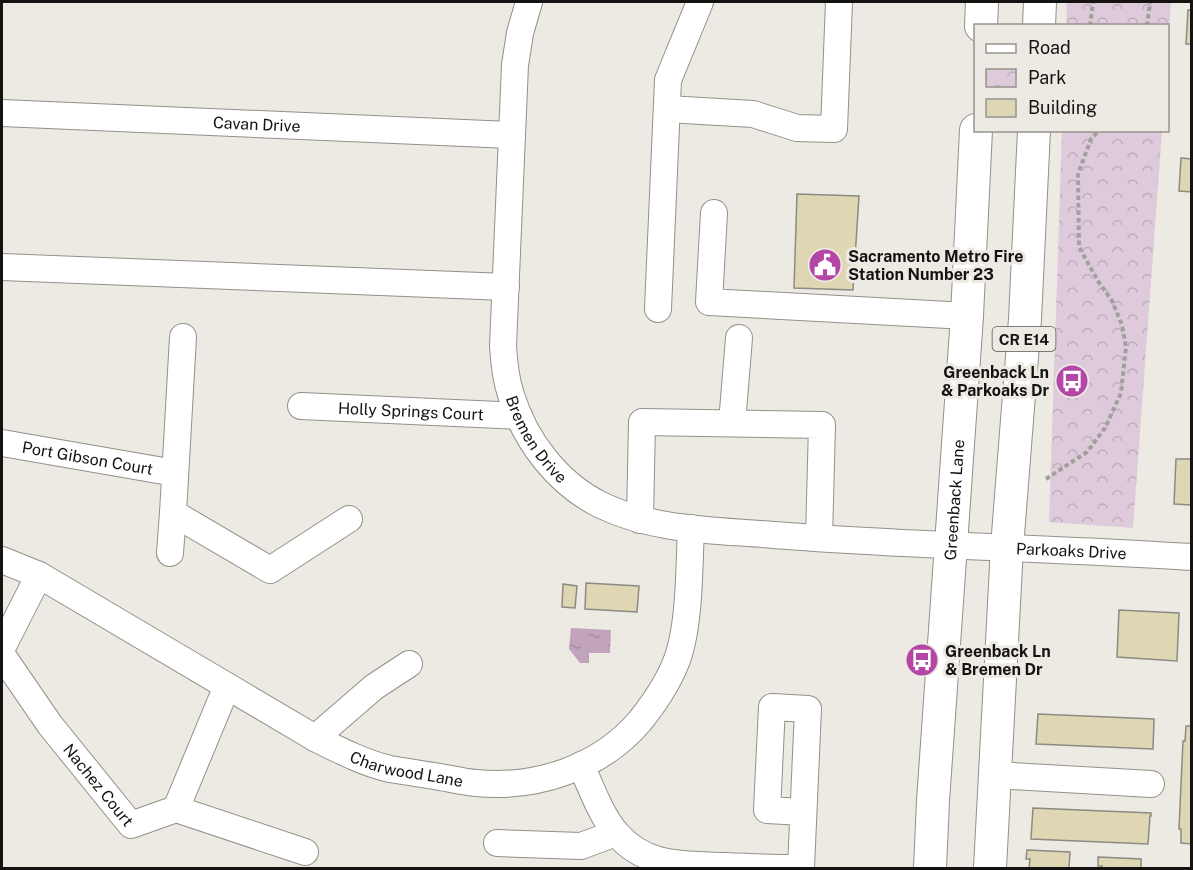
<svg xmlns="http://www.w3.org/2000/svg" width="1193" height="870" viewBox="0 0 1193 870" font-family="'Public Sans',sans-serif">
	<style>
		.park { fill: url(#park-crowns) }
		.water { fill: url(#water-ripples) }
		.building { fill: #dfd6b3; stroke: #8c8b83; stroke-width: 1.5 }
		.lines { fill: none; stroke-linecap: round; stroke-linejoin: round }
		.minor-casing { stroke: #929189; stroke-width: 28 }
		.major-casing { stroke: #929189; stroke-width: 34 }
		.path { stroke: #a1a09a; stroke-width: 4; stroke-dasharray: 4.5 3; stroke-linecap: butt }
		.minor { stroke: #fff; stroke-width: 26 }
		.major { stroke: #fff; stroke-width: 32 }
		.labels { text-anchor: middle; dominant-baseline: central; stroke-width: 6; stroke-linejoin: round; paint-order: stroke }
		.shield { fill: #eceae2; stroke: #555450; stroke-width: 1.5 }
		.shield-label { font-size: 15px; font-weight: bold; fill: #141311 }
		.street-label { font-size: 16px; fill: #141311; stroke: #eceae2 }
		.poi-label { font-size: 16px; font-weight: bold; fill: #141311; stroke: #eceae2; text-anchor: start }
	</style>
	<defs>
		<pattern id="park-crowns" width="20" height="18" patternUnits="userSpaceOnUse" patternTransform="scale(1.5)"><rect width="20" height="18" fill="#decada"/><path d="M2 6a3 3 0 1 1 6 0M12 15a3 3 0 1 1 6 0" fill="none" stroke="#beadba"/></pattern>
		<pattern id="water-ripples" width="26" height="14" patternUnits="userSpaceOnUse" patternTransform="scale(1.5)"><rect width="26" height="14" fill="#c1a3bb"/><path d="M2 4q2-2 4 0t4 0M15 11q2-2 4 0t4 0" fill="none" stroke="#a58ba0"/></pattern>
	</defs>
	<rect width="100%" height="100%" fill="#eceae2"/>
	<!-- park -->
	<g class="park">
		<polygon points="1067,2 1171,2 1168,48 1168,26 1066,25"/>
		<polygon points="1062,131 1162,131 1133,528 1049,522"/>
	</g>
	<!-- water -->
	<polygon class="water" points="571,628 611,630 610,653 589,653 589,663 580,663 569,649"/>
	<!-- building -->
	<g class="building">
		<polygon points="1188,10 1192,10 1192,44 1186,44"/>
		<polygon points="1181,158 1192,159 1192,192 1179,191"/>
		<polygon points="797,194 859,196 853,290 794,288"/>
		<polygon points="1176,459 1192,459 1192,505 1174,504"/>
		<polygon points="586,583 639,586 637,612 585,609"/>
		<polygon points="563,584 577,586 575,608 562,607"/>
		<polygon points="1119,610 1179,613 1177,661 1117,657"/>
		<polygon points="1038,714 1154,719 1153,749 1036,744"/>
		<polygon points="1186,726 1192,726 1192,844 1181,843 1181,829 1179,829 1183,741 1185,741"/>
		<polygon points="1033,808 1151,813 1151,816 1150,816 1148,844 1031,839"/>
		<polygon points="1027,850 1070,852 1069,868 1029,868 1030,859 1026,859"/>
		<polygon points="1098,857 1141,859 1141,868 1102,868 1102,866 1098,866"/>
	</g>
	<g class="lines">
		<!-- minor casing -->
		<g class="minor-casing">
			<g id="minor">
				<path id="s1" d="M 529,2 L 520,33 L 515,65 L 503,346 C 504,363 506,380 511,395 C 525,441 558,484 601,505 C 654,531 716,530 774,535 C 913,546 1053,548 1192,557"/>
				<polyline points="667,109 753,114 797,128 834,129 839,2"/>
				<path id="s2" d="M 2,113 L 512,135"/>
				<polyline points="714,213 709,302 967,316"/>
				<polyline points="2,267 506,287"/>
				<polyline points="658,309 668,80 700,2"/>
				<polyline points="183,337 173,513 270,570 349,519"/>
				<path id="s3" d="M 301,406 L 519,416"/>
				<polyline points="732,423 739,338"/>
				<path id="s4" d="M 2,443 L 175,473"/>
				<polyline points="640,520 642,422 822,425 819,538"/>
				<polyline points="170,553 173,513"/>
				<path id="s5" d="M 2,560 L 39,575 L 315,738 C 339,750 364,763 390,769 C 407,772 423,774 440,777 C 452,779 464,782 476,783 C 536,789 600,768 640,721 C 656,701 671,679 679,654 C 690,617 689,567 691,528"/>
				<polyline points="2,648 39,575"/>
				<path id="s6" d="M 2,655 L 50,725 L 131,825 L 176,809 L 305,852"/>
				<polyline points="315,738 374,687 409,664"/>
				<path d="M 581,765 C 591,787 601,816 617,834 C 647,868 683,864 724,866 C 747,867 770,868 793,868"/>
				<polyline points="994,775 1151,784"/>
				<polyline points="176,809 227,686"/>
				<polyline points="497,843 581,846 616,833"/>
				<polyline points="801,868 808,709 772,707 767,810 803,812"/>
			</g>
		</g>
		<!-- major casing -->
		<g class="major-casing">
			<g id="major">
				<polyline points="981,26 982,2"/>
				<polyline points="1039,26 1040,2"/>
				<path id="s7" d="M 930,868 L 933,801 L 967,316 L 976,130"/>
				<polyline points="990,868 1007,547 1025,319 1034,130"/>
			</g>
		</g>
		<!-- path -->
		<g class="path">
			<polyline points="1090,26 1093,2"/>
			<polyline points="1147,26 1150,2"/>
			<polyline points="1046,479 1087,452 1105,428 1121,393 1126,347 1122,325 1112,301 1098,281 1079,247 1078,174 1091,139 1099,130"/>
		</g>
		<!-- minor -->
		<use href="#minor" class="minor"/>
		<!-- major -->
		<use href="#major" class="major"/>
	</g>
	<!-- icons -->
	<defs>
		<g id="civic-disc" transform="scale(1.725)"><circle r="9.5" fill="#b447a6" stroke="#eceae2"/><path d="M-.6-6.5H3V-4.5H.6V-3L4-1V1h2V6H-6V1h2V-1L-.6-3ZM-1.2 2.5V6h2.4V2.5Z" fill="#fff"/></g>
		<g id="bus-disc" transform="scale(1.725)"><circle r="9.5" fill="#b447a6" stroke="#eceae2"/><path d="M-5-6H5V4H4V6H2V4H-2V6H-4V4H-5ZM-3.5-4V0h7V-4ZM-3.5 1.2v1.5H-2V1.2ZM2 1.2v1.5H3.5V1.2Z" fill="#fff"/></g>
	</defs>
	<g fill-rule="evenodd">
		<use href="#civic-disc" x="825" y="265"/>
		<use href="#bus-disc" x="1072" y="381"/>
		<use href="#bus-disc" x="922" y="660"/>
	</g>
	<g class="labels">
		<!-- shield labels -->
		<rect class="shield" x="992.5" y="327" width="63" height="24" rx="4.5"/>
		<g class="shield-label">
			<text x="1024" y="339">CR E14</text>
		</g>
		<!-- street labels -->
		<g class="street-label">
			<text stroke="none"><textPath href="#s2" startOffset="255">Cavan Drive</textPath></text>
			<text stroke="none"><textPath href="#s3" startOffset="110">Holly Springs Court</textPath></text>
			<text stroke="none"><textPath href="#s1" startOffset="447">Bremen Drive</textPath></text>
			<text stroke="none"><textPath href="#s4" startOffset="87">Port Gibson Court</textPath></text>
			<text stroke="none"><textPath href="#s7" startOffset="369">Greenback Lane</textPath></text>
			<text stroke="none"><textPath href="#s1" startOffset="1016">Parkoaks Drive</textPath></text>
			<text stroke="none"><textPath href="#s5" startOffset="458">Charwood Lane</textPath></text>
			<text stroke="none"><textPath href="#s6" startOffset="162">Nachez Court</textPath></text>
		</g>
		<!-- poi labels -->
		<g class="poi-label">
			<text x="848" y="256">Sacramento Metro Fire<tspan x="848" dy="18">Station Number 23</tspan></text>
			<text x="1049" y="372" text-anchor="end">Greenback Ln<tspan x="1049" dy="18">&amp; Parkoaks Dr</tspan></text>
			<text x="945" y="651">Greenback Ln<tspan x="945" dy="18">&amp; Bremen Dr</tspan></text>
		</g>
	</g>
	<!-- border -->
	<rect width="1193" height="870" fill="none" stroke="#141311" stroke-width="6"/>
	<!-- legend -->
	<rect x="974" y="24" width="195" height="108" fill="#eceae2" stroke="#96948e" stroke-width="1.5"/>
	<rect x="986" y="44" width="30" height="9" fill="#ffffff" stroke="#96948e" stroke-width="1.5"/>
	<text x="1028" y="54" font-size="18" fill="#141311">Road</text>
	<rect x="986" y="69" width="30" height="18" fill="url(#park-crowns)" stroke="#96948e" stroke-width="1.5"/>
	<text x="1028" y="84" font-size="18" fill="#141311">Park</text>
	<rect x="986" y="99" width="30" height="18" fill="#dfd6b3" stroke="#96948e" stroke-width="1.5"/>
	<text x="1028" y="114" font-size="18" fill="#141311">Building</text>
</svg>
